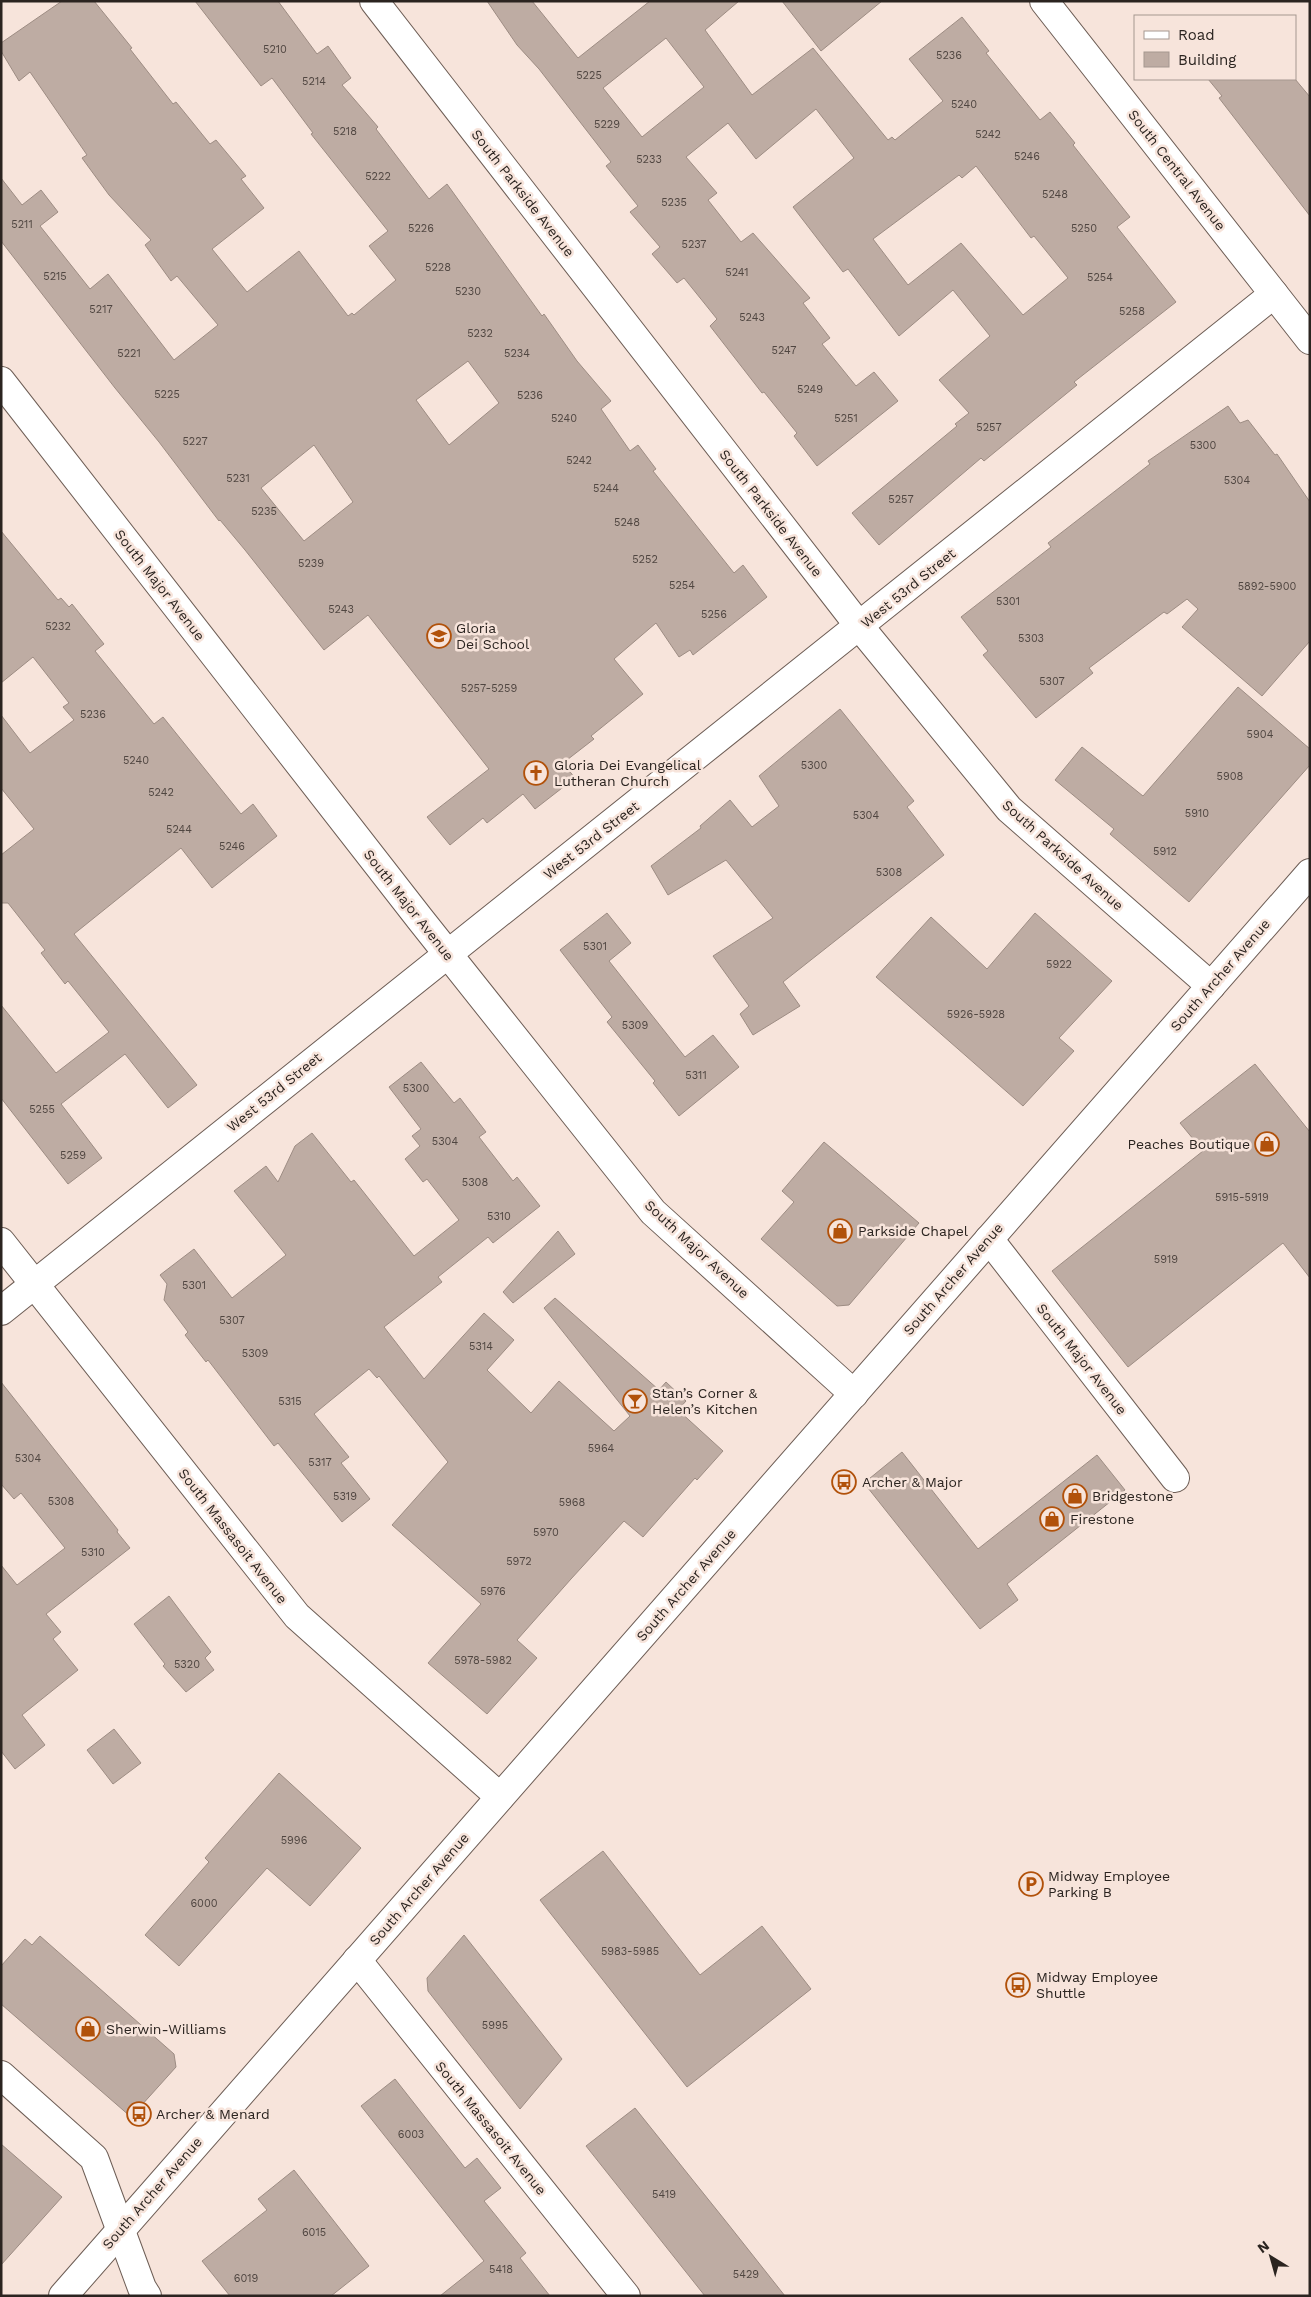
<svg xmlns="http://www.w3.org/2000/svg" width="1311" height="2297" viewBox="0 0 1311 2297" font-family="'Work Sans',sans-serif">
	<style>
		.building { fill: #beaca3; stroke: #9d8c83; fill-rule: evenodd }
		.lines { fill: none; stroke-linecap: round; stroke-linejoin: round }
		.street-casing { stroke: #6d5d55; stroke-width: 30 }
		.secondary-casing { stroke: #6d5d55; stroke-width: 30 }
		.street { stroke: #fff; stroke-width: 28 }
		.secondary { stroke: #fff; stroke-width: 28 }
		.labels { text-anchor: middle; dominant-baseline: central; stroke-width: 5; stroke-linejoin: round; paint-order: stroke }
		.number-label { font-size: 11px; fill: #504641 }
		.street-label { font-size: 14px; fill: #2b2420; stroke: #f7e4db }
		.poi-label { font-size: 14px; fill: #2b2420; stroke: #f7e4db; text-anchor: start }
	</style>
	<rect width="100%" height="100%" fill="#f7e4db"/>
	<!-- building -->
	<g class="building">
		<path d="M 62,1 L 94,1 L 132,48 L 130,49 L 173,104 L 176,102 L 210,144 L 216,140 L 246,176 L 241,179 L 264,208 L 212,249 L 247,292 L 299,251 L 348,316 L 352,313 L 354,315 L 396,280 L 369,246 L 388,231 L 311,134 L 313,133 L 272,78 L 261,86 L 195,1 L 278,1 L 317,54 L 328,46 L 351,78 L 342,85 L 378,127 L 376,129 L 429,199 L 447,184 L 542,316 L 544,314 L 577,361 L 611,401 L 601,409 L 630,451 L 638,445 L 656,469 L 653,471 L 734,573 L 743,565 L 767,597 L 693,655 L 690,650 L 679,657 L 656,623 L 614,659 L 643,694 L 591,736 L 594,739 L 563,763 L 575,778 L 535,809 L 523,794 L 487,823 L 483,818 L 450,845 L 427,817 L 489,769 L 368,615 L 324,650 L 245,550 L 220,520 L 219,521 L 159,442 L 115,388 L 1,241 L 1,178 L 22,205 L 41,190 L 58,212 L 40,226 L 90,289 L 108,274 L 174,360 L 218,325 L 177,276 L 171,281 L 145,245 L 151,240 L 109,195 L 90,169 L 82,158 L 87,155 L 30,72 L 19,81 L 1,51 L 1,43 ZM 468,361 L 499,403 L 449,445 L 416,400 ZM 314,445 L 353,502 L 304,541 L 261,488 Z"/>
		<path d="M 487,1 L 532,1 L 578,58 L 650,1 L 739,1 L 705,30 L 752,95 L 813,48 L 888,140 L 892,137 L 895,140 L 943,101 L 909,59 L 962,17 L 989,51 L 986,53 L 1040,120 L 1050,112 L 1075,143 L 1073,145 L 1130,217 L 1117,227 L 1176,302 L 1074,382 L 1077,385 L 1023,429 L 984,461 L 981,458 L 879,545 L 852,513 L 957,426 L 955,424 L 969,413 L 939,380 L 990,336 L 953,290 L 899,336 L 848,269 L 843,272 L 793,207 L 854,158 L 816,109 L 756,159 L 728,123 L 686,157 L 717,193 L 708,200 L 741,242 L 753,233 L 810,298 L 803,303 L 830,338 L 822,344 L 856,386 L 874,372 L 898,401 L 817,466 L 794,436 L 797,433 L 764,392 L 762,393 L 710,326 L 717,319 L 684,278 L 677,283 L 652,254 L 660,247 L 630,212 L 638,206 L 606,166 L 611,162 L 539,69 L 517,45 ZM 666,38 L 704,87 L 642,137 L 603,88 ZM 976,166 L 1031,238 L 1034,236 L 1068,278 L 1023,315 L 961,243 L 908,285 L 873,239 L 959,175 L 962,178 Z"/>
		<polygon points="782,1 882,1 821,51"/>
		<polygon points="1208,79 1295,79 1310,97 1310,216 1219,98 1222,96"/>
		<polygon points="1228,406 1240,423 1248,420 1275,455 1277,454 1310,502 1310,641 1262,696 1182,627 1198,609 1187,599 1167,614 1164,612 1089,668 1093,673 1036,718 983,655 988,651 961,617 1051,547 1048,543 1150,464 1148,461"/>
		<polygon points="1,531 58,600 61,598 69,607 72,604 104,644 95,651 154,724 163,717 241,814 253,804 277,836 212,888 181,848 74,934 197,1085 168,1108 125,1054 61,1104 102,1158 68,1184 1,1098 1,1005 56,1073 109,1032 68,981 65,984 41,953 45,950 8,903 1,903 1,855 34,829 1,788 1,715 30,753 74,720 63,707 69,703 33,657 1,683"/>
		<polygon points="1238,687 1310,749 1310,765 1189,902 1110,834 1114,829 1055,780 1082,747 1143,796"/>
		<polygon points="840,709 914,801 907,807 944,855 783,982 800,1006 753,1035 740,1014 749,1006 713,956 773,918 726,860 668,895 651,866 701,828 700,826 730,800 752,827 779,806 759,776"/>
		<polygon points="607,913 631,943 609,961 685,1057 713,1035 739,1067 679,1116 653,1083 655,1081 607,1022 612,1017 560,950"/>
		<polygon points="1035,913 1112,981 1059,1038 1074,1051 1023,1106 876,977 931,917 987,969"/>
		<polygon points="421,1062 454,1103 460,1098 486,1132 479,1137 513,1181 517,1177 540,1206 493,1243 488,1237 438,1277 442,1282 384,1327 424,1379 484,1313 514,1340 487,1370 531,1413 559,1381 614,1431 630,1416 544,1308 555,1298 659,1390 666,1382 686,1401 678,1410 723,1451 697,1480 695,1478 643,1537 624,1521 571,1579 517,1640 537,1658 487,1714 428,1663 481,1604 392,1525 448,1462 379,1376 377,1378 369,1369 314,1414 349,1457 341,1463 370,1499 342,1522 278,1443 274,1446 208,1360 206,1362 185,1335 188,1332 164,1300 167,1284 160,1275 194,1249 232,1298 286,1255 234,1191 266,1166 278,1182 295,1146 312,1133 351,1182 354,1180 414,1256 459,1220 427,1179 423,1182 405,1159 420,1146 412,1136 421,1129 389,1087"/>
		<polygon points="1255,1064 1310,1132 1310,1278 1283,1243 1128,1367 1052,1271 1203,1151 1180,1123"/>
		<polygon points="824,1142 919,1223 849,1305 837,1306 761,1239 794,1202 782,1191"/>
		<polygon points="558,1231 575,1254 513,1303 503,1292"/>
		<polygon points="1,1382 118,1530 117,1532 130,1548 46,1614 61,1632 53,1639 78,1670 22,1715 45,1745 15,1769 1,1751 1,1565 17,1585 65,1548 21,1493 14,1499 1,1484"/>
		<polygon points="902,1452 978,1549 1097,1455 1125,1490 1007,1584 1018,1600 980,1629 864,1483"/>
		<polygon points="169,1596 211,1652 205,1658 214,1670 186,1692 163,1666 165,1664 134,1624"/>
		<polygon points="114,1729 141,1763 113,1784 87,1750"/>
		<polygon points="279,1773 361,1848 310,1906 267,1868 179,1966 145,1935 209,1862 205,1858"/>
		<polygon points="603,1851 700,1975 762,1926 811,1989 687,2087 540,1900"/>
		<polygon points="464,1935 562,2059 520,2109 428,1991 427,1978"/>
		<polygon points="40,1936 174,2054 176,2067 131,2117 1,2004 1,1966 25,1939 32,1945"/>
		<polygon points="395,2079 465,2168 477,2158 501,2188 484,2201 526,2253 520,2258 550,2296 440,2296 484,2261 361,2106"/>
		<polygon points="635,2108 728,2224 785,2296 705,2296 586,2146"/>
		<polygon points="1,2144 62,2197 1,2265"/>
		<polygon points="294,2170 369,2266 331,2296 230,2296 202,2261 267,2210 258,2199"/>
	</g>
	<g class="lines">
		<!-- street casing -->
		<g class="street-casing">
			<g id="street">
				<polyline points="374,1 860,627 1009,809 1211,986"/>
				<polyline points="1,381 420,919 653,1212 854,1394"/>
				<polyline points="989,1239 1175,1478"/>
				<polyline points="1,1242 297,1616 500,1797"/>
				<polyline points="1,1311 1274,294"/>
				<polyline points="357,1960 626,2296"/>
				<polyline points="1,2075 94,2158 142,2288 147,2296"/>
			</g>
		</g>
		<!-- secondary casing -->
		<g class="secondary-casing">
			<g id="secondary">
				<polyline points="1044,1 1310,340"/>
				<polyline points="63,2296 1310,873"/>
			</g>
		</g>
		<!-- street -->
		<use href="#street" class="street"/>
		<!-- secondary -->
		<use href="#secondary" class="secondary"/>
	</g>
	<!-- icons -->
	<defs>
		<g id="school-ring" transform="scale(1.25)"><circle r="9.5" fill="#f7e4db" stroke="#b1510a" stroke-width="1.5"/><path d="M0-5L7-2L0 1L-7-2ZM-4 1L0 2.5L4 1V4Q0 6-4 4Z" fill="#b1510a"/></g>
		<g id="church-ring" transform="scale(1.25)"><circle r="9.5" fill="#f7e4db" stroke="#b1510a" stroke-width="1.5"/><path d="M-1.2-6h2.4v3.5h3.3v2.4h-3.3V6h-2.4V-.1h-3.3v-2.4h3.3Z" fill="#b1510a"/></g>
		<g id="shop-ring" transform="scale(1.25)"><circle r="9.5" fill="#f7e4db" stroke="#b1510a" stroke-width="1.5"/><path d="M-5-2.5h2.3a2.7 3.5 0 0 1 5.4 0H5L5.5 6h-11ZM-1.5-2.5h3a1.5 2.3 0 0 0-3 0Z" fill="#b1510a"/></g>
		<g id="bar-ring" transform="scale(1.25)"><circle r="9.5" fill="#f7e4db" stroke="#b1510a" stroke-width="1.5"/><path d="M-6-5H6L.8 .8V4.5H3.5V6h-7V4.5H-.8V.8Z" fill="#b1510a"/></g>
		<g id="bus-ring" transform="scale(1.25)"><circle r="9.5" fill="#f7e4db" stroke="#b1510a" stroke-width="1.5"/><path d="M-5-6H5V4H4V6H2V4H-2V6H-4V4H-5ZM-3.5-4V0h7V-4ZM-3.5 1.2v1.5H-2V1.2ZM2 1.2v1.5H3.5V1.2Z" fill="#b1510a"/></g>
		<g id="parking-ring" transform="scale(1.25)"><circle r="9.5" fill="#f7e4db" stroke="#b1510a" stroke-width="1.5"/><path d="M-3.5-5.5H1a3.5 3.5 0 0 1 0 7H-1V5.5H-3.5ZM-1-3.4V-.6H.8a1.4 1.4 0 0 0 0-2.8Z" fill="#b1510a"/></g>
	</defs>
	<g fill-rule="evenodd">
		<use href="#school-ring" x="439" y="636"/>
		<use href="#church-ring" x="536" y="773"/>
		<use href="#shop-ring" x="1267" y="1144"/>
		<use href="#shop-ring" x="840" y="1231"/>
		<use href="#bar-ring" x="635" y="1401"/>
		<use href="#bus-ring" x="844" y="1482"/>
		<use href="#shop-ring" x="1075" y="1496"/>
		<use href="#shop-ring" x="1052" y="1519"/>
		<use href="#parking-ring" x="1031" y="1884"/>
		<use href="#bus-ring" x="1018" y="1985"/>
		<use href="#shop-ring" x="88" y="2029"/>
		<use href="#bus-ring" x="139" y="2114"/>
	</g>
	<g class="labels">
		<!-- number labels -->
		<g class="number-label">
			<text x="275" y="49">5210</text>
			<text x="949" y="55">5236</text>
			<text x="589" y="75">5225</text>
			<text x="314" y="81">5214</text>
			<text x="964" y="104">5240</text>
			<text x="607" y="124">5229</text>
			<text x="345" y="131">5218</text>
			<text x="988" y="134">5242</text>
			<text x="1027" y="156">5246</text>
			<text x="649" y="159">5233</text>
			<text x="378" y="176">5222</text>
			<text x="1055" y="194">5248</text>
			<text x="674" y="202">5235</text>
			<text x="22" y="224">5211</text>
			<text x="421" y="228">5226</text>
			<text x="1084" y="228">5250</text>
			<text x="694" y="244">5237</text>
			<text x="438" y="267">5228</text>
			<text x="737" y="272">5241</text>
			<text x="55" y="276">5215</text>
			<text x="1100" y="277">5254</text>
			<text x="468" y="291">5230</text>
			<text x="101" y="309">5217</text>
			<text x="1132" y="311">5258</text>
			<text x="752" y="317">5243</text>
			<text x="480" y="333">5232</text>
			<text x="784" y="350">5247</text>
			<text x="129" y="353">5221</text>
			<text x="517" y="353">5234</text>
			<text x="810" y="389">5249</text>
			<text x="167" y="394">5225</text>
			<text x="530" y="395">5236</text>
			<text x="564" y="418">5240</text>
			<text x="846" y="418">5251</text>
			<text x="989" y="427">5257</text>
			<text x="195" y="441">5227</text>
			<text x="1203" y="445">5300</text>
			<text x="579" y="460">5242</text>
			<text x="238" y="478">5231</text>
			<text x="1237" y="480">5304</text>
			<text x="606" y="488">5244</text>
			<text x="901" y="499">5257</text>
			<text x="264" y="511">5235</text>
			<text x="627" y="522">5248</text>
			<text x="645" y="559">5252</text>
			<text x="311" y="563">5239</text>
			<text x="682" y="585">5254</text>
			<text x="1267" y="586">5892-5900</text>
			<text x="1008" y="601">5301</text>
			<text x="341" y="609">5243</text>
			<text x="714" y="614">5256</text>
			<text x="58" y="626">5232</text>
			<text x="1031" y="638">5303</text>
			<text x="1052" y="681">5307</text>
			<text x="489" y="688">5257-5259</text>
			<text x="93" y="714">5236</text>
			<text x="1260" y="734">5904</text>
			<text x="136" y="760">5240</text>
			<text x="814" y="765">5300</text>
			<text x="1230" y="776">5908</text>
			<text x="161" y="792">5242</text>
			<text x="1197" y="813">5910</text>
			<text x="866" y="815">5304</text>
			<text x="179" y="829">5244</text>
			<text x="232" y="846">5246</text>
			<text x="1165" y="851">5912</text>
			<text x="889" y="872">5308</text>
			<text x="595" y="946">5301</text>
			<text x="1059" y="964">5922</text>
			<text x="976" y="1014">5926-5928</text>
			<text x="635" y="1025">5309</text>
			<text x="696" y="1075">5311</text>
			<text x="416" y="1088">5300</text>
			<text x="42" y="1109">5255</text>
			<text x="445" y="1141">5304</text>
			<text x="73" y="1155">5259</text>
			<text x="475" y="1182">5308</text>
			<text x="1242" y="1197">5915-5919</text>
			<text x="499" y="1216">5310</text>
			<text x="1166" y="1259">5919</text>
			<text x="194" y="1285">5301</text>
			<text x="232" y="1320">5307</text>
			<text x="481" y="1346">5314</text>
			<text x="255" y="1353">5309</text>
			<text x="290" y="1401">5315</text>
			<text x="601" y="1448">5964</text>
			<text x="28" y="1458">5304</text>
			<text x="320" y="1462">5317</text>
			<text x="345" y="1496">5319</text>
			<text x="61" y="1501">5308</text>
			<text x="572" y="1502">5968</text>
			<text x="546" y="1532">5970</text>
			<text x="93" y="1552">5310</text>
			<text x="519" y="1561">5972</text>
			<text x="493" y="1591">5976</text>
			<text x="483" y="1660">5978-5982</text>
			<text x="187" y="1664">5320</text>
			<text x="294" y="1840">5996</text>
			<text x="204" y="1903">6000</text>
			<text x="630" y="1951">5983-5985</text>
			<text x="495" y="2025">5995</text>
			<text x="411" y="2134">6003</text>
			<text x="664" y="2194">5419</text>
			<text x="314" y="2232">6015</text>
			<text x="501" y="2269">5418</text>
			<text x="746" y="2274">5429</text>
			<text x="246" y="2278">6019</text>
		</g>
		<!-- street labels -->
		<g class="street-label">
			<text transform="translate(1177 170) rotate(52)">South Central Avenue</text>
			<text transform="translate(523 193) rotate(52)">South Parkside Avenue</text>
			<text transform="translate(771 513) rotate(52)">South Parkside Avenue</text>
			<text transform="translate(160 585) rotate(52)">South Major Avenue</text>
			<text transform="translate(908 588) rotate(-39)">West 53rd Street</text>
			<text transform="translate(591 840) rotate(-38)">West 53rd Street</text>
			<text transform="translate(1063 855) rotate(42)">South Parkside Avenue</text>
			<text transform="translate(409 905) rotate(52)">South Major Avenue</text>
			<text transform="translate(1220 975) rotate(-49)">South Archer Avenue</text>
			<text transform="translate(274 1092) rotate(-39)">West 53rd Street</text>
			<text transform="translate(697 1249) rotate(43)">South Major Avenue</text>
			<text transform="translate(953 1279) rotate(-49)">South Archer Avenue</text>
			<text transform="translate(1082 1359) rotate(52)">South Major Avenue</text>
			<text transform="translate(233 1536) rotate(52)">South Massasoit Avenue</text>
			<text transform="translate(686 1585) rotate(-49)">South Archer Avenue</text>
			<text transform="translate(419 1889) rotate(-49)">South Archer Avenue</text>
			<text transform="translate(491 2128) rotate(51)">South Massasoit Avenue</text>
			<text transform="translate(152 2193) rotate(-49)">South Archer Avenue</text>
		</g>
		<!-- poi labels -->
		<g class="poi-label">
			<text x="456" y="628">Gloria<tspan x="456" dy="16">Dei School</tspan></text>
			<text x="554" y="765">Gloria Dei Evangelical<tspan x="554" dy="16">Lutheran Church</tspan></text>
			<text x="1250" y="1144" text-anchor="end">Peaches Boutique</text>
			<text x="858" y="1231">Parkside Chapel</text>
			<text x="652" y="1393">Stan’s Corner &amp;<tspan x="652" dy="16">Helen’s Kitchen</tspan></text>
			<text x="862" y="1482">Archer &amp; Major</text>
			<text x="1092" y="1496">Bridgestone</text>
			<text x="1070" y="1519">Firestone</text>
			<text x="1048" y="1876">Midway Employee<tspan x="1048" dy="16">Parking B</tspan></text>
			<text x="1036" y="1977">Midway Employee<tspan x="1036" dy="16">Shuttle</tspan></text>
			<text x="106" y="2029">Sherwin-Williams</text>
			<text x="156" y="2114">Archer &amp; Menard</text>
		</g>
	</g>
	<!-- border -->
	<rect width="1311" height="2297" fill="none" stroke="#2b2420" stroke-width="5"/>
	<!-- legend -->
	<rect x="1134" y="15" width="162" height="65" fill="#f7e4db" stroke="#a59790"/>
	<rect x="1144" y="31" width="25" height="8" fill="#ffffff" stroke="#a59790"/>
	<text x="1178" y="40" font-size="15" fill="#2b2420">Road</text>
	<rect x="1144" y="52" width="25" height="15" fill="#beaca3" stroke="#a59790"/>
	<text x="1178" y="65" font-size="15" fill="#2b2420">Building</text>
	<!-- north arrow -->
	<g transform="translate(1271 2257) rotate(323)" stroke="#f7e4db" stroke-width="4" paint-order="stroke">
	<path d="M0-4L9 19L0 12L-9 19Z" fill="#2b2420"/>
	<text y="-8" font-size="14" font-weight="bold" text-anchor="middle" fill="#2b2420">N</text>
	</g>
</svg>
